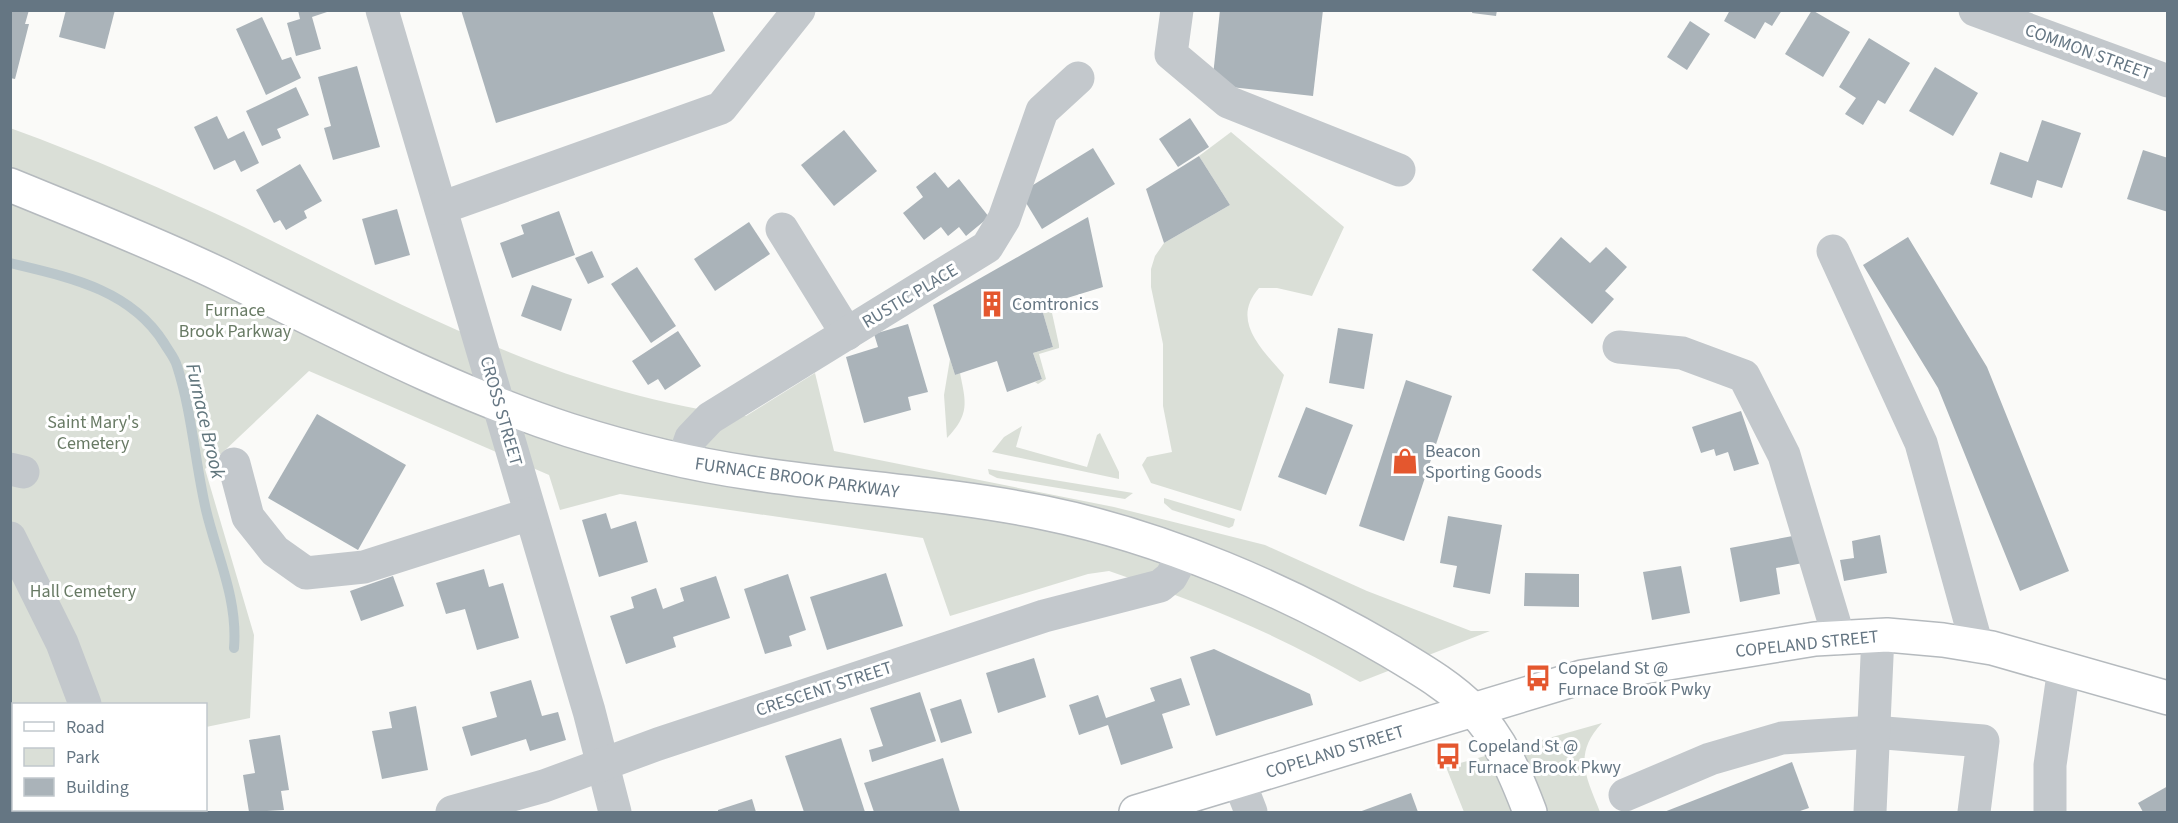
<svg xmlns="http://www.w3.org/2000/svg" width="2178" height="823" viewBox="0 0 2178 823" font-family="'Source Sans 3',sans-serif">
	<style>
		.green { fill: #dadfd7 }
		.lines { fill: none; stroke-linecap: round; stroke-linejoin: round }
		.stream { stroke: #bbc7cb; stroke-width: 10 }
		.building { fill: #aab3b9 }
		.major-casing { stroke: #b5babe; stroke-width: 36 }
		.minor { stroke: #c3c8cc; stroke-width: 33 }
		.major { stroke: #fff; stroke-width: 33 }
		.labels { text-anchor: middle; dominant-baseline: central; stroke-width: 6; stroke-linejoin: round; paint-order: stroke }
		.street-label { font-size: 18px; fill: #657683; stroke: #fff }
		.poi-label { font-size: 18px; fill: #657683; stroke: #fff; text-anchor: start }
		.park-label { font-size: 18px; fill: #687a64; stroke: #fff }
		.water-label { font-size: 20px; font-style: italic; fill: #60757c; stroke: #fff }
	</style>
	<rect width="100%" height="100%" fill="#fafaf8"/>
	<!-- green -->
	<g class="green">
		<path d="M 10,128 C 90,157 168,191 244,227 C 405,306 565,395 746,416 L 815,373 L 834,451 L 1114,507 L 1265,545 L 1367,591 L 1471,631 L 1490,631 L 1360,682 C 1280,635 1196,601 1109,571 L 1088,574 L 950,616 L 923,538 L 620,494 L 560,510 L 549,475 L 309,371 L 205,469 L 254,635 L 250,718 L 206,727 L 206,704 L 14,704 L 14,810 L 155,810 L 156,812 L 11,812 Z"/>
		<path d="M 1231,132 L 1344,227 L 1312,296 L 1277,288 L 1259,288 C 1230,321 1262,349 1284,375 L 1241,511 L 1151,483 L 1142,465 L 1147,457 L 1172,452 L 1163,406 L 1163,344 L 1151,287 L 1151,269 L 1155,256 L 1164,243 L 1230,205 L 1199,156 Z"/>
		<polygon points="1053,302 1055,312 1052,313 1059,345 1059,348 1039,354 1046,379 1038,384 1035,382 1042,379 1033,353 1053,347 1041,306"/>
		<path d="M 950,359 L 955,375 L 960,373 C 966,403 970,414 947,438 L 944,395 Z"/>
		<polygon points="1022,426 1016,447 1087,467 1097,435 1100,433 1119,472 1119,479 992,452 1004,437"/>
		<polygon points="988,469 1133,493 1125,499 997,478 989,474"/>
		<polygon points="1164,498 1235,519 1233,526 1229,528 1172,510 1164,503"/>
		<path d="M 1602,723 C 1572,755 1587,778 1600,812 L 1464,812 L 1446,767 Z"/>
	</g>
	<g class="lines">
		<!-- stream -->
		<path class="stream" d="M 10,263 C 68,277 130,289 164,343 C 168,350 175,358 177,366 C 192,412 195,463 206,510 C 217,556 238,599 234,648"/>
	</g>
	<!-- building -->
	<g class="building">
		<polygon points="10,10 29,10 25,24 29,24 15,79 10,78"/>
		<polygon points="66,10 115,10 105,49 59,37"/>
		<polygon points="298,10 330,11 312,17 321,49 296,56 287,23 300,19"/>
		<polygon points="461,10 712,10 725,51 496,123"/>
		<polygon points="1220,10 1323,10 1313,96 1212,85"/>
		<polygon points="1473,10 1497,10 1496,16 1472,13"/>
		<polygon points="1730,10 1782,10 1772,26 1765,22 1755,39 1724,21"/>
		<polygon points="1812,10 1850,32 1823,77 1785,54"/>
		<polygon points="262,17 282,60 291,57 301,78 266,95 236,29"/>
		<polygon points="1690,21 1710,34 1687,70 1667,57"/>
		<polygon points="1869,38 1910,63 1885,104 1878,100 1863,125 1845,114 1856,98 1839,87"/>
		<polygon points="357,66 380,147 333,160 324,128 331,126 318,77"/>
		<polygon points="1935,67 1978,93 1953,136 1909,111"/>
		<polygon points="296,87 309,115 277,129 281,138 262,146 246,111"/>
		<polygon points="217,116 228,139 244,131 259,163 241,172 235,160 214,170 194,127"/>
		<polygon points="1190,118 1209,147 1178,167 1159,139"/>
		<polygon points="2042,120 2081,133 2062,188 2037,180 2032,198 1990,184 2000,152 2028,162"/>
		<polygon points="844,130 877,171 834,206 801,165"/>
		<polygon points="1093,148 1115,184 1042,229 1020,193"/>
		<polygon points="2143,150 2168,158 2168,212 2127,199"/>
		<polygon points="1199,156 1230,205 1164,243 1146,189"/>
		<polygon points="300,164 322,201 304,211 307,218 286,230 280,220 274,223 256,190"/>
		<polygon points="935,172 948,188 959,179 989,217 966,236 959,227 948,236 941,227 924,240 903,213 923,197 916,187"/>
		<polygon points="397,209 410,255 375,265 362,219"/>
		<polygon points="559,211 575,255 512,278 500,243 524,234 521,225"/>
		<polygon points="1088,217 1103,287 1041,306 1053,347 1033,353 1042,379 1007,392 997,361 955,375 933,305"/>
		<polygon points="749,222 770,254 715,291 694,259"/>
		<polygon points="1561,237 1590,263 1606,247 1627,267 1605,291 1614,299 1592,324 1532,270"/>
		<polygon points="1908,237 1987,367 2069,571 2020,591 1938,388 1863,265"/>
		<polygon points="592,251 604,277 588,284 575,258"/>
		<polygon points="637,267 676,326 651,343 611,284"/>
		<polygon points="532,285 572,299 561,331 521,316"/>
		<polygon points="908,324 928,392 908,397 911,410 864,423 846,357 878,347 874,334"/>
		<polygon points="1338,328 1373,334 1364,389 1329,383"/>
		<polygon points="678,331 701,366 665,390 658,379 648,385 632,361"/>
		<polygon points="1406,380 1452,396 1404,541 1359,526"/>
		<polygon points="1306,407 1353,425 1326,495 1278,477"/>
		<polygon points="1741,411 1759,464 1734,471 1728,452 1716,456 1714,449 1701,453 1692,427"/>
		<polygon points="317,414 406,465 358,550 268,498"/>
		<polygon points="606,513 611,529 636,521 648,562 599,577 582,520"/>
		<polygon points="1448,516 1502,525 1490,594 1453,587 1457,566 1440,563"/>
		<polygon points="1798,535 1803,563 1776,568 1780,594 1740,602 1730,548"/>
		<polygon points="1880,535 1887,573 1844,581 1840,560 1854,558 1852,541"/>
		<polygon points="1681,566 1690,613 1652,620 1643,572"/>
		<polygon points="484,569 489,587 503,583 519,638 477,650 465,609 446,614 436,583"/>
		<polygon points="886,573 903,626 827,650 810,597"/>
		<polygon points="1525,573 1579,574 1579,607 1524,606"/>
		<polygon points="788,574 806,630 789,636 792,646 765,654 744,589"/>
		<polygon points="393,576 404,606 361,621 350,591"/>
		<polygon points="716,576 730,618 673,637 676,647 626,664 610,616 634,608 631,597 656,588 663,609 684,601 680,588"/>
		<polygon points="1214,649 1310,694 1313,705 1216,736 1190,657"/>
		<polygon points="1034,658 1046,697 998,713 986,673"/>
		<polygon points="1181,678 1190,705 1162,714 1173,748 1121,765 1108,725 1079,735 1069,705 1098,695 1106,718 1155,701 1150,688"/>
		<polygon points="531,680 542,716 558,712 566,740 530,751 526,739 471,756 462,727 497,717 490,692"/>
		<polygon points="920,692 936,741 872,762 869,750 883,746 870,708"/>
		<polygon points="961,699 972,733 941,743 930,709"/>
		<polygon points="416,706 428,770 382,779 372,731 392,728 389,712"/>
		<polygon points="280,735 289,790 281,791 284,810 249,812 243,775 255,773 249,740"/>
		<polygon points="841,738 865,812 804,812 785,756"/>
		<polygon points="943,758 960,812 874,812 864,783"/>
		<polygon points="1792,762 1809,808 1797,812 1664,812"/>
		<polygon points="2168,786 2168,812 2143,812 2138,803"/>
		<polygon points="1411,793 1418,812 1359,812"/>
		<polygon points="752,799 756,812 718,812 718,810"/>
	</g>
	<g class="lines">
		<!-- major casing -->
		<g class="major-casing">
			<g id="major">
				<path d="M 10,185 C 81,214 152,242 221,275 C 337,331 446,390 569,430 C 629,449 689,464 751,473 C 848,488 948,493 1045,513 C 1163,537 1286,590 1390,651 C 1418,668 1450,686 1473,710 C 1501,739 1516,775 1530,812"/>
				<polyline points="1136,812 1582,677 1815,639 1887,635 1943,640 1992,648 2168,698"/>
			</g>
		</g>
		<!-- minor -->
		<g class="minor">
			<polyline points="382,10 589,711 615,812"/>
			<polyline points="1177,10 1171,54 1228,102 1399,170"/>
			<polyline points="1975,10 2168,81"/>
			<polyline points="441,208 721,108 799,10"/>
			<polyline points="782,229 847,334"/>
			<polyline points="1833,251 1921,443 1977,646"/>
			<polyline points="1619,347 1682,353 1744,376 1784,455 1839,638"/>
			<polyline points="683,461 691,438 710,418 987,247 1004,219 1042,111 1078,78"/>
			<polyline points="234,464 248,517 275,551 306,573 364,567 530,514"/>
			<polyline points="10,469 23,472"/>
			<polyline points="10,538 62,643 85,704"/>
			<polyline points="1239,781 1251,812"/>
			<polyline points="1625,795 1710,759 1782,738 1873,732 1983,741 1974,812"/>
			<polyline points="119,810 120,812"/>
			<polyline points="452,812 544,786 658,744 1044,616 1160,586 1171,577 1183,555"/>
			<polyline points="1870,812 1878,635"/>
			<polyline points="2050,812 2050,765 2064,668"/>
		</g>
		<!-- major -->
		<use href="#major" class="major"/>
	</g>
	<!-- icons -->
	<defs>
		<g id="building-bare" transform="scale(2.07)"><path d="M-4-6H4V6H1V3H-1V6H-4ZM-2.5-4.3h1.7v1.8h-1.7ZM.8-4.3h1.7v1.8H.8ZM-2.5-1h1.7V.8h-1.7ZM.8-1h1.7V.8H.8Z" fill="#e4572e" stroke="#fff" stroke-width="2.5" paint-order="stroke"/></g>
		<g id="shop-bare" transform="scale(2.07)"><path d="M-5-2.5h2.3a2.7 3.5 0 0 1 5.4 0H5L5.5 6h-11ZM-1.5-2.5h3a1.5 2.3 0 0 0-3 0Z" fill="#e4572e" stroke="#fff" stroke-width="2.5" paint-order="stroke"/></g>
		<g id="bus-bare" transform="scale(2.07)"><path d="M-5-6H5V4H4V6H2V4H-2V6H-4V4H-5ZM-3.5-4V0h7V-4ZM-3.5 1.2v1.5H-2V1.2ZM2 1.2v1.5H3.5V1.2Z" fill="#e4572e" stroke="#fff" stroke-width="2.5" paint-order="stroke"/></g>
	</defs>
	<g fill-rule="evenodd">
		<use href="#building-bare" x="992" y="304"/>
		<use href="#shop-bare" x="1405" y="461"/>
		<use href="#bus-bare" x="1538" y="678"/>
		<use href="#bus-bare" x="1448" y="756"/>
	</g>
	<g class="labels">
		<!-- street labels -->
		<g class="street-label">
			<text transform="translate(2088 52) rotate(20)">COMMON STREET</text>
			<text transform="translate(910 296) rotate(-31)">RUSTIC PLACE</text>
			<text transform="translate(501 411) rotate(74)">CROSS STREET</text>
			<text transform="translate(797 478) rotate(8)">FURNACE BROOK PARKWAY</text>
			<text transform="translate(1807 644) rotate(-6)">COPELAND STREET</text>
			<text transform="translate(824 689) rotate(-18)">CRESCENT STREET</text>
			<text transform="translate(1335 752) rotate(-17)">COPELAND STREET</text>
		</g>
		<!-- poi labels -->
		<g class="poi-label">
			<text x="1012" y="304">Comtronics</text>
			<text x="1425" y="451">Beacon<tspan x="1425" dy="21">Sporting Goods</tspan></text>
			<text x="1558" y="668">Copeland St @<tspan x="1558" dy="21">Furnace Brook Pwky</tspan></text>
			<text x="1468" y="746">Copeland St @<tspan x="1468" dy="21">Furnace Brook Pkwy</tspan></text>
		</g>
		<!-- park labels -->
		<g class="park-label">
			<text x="235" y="310">Furnace<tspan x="235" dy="21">Brook Parkway</tspan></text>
			<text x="93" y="422">Saint Mary's<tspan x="93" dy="21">Cemetery</tspan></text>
			<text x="83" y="591">Hall Cemetery</text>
		</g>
		<!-- water labels -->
		<g class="water-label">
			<text transform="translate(205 421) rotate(77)">Furnace Brook</text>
		</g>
	</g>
	<!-- border -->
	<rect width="2178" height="823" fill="none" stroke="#657683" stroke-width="24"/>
	<!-- legend -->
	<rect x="12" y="703" width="195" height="108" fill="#ffffff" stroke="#c1c8cd" stroke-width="1.5"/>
	<rect x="24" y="722" width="30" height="9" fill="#ffffff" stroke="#c1c8cd" stroke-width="1.5"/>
	<text x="66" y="733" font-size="18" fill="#657683">Road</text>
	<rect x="24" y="748" width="30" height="18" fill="#dadfd7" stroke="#c1c8cd" stroke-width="1.5"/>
	<text x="66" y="763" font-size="18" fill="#657683">Park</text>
	<rect x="24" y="778" width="30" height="18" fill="#aab3b9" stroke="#c1c8cd" stroke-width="1.5"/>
	<text x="66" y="793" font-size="18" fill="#657683">Building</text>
</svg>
